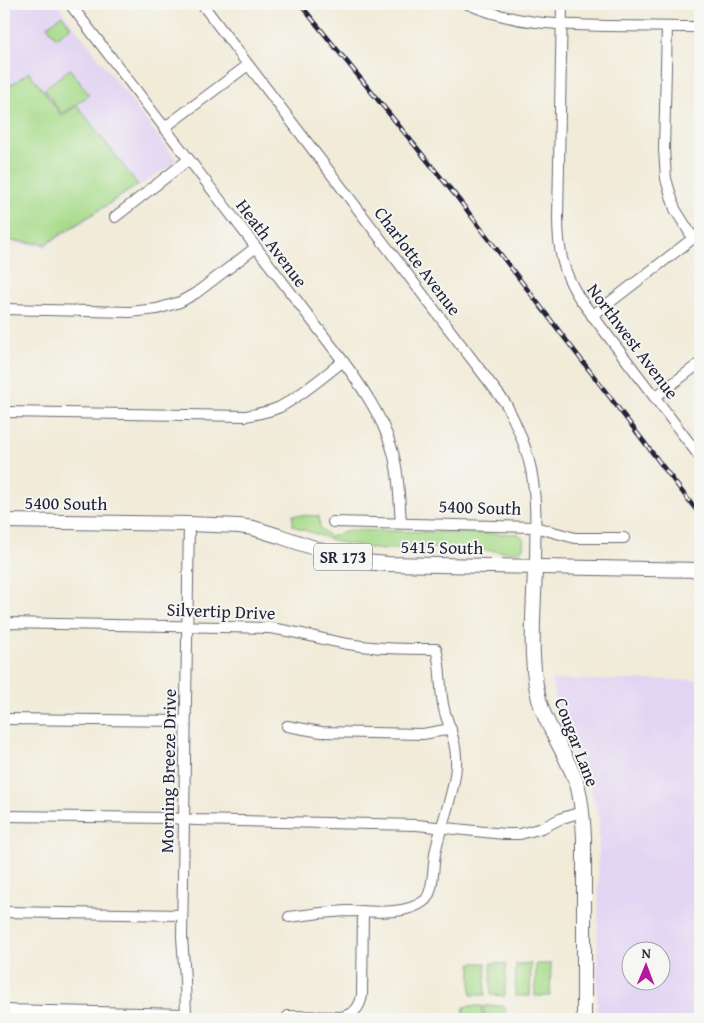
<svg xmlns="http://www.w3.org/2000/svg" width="704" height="1023" viewBox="0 0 704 1023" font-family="'Gentium Book Plus',serif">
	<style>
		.built { fill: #e2d4f3; fill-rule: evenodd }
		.green { fill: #a7db8a; stroke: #647e62 }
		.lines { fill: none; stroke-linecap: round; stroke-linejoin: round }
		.minor-casing { stroke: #6a6872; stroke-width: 12 }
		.major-casing { stroke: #6a6872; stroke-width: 16 }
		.minor { stroke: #fff; stroke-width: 10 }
		.major { stroke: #fff; stroke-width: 14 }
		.rail-casing { stroke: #22223b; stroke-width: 4.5 }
		.rail { stroke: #f6f6f2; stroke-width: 2.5; stroke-dasharray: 8; stroke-linecap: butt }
		.labels { text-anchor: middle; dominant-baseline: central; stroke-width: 4; stroke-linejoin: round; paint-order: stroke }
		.shield { fill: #f6f6f2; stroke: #626272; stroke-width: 1 }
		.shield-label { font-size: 16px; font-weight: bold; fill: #22223b }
		.street-label { font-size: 18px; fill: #22223b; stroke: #f6f6f2 }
	</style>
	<rect width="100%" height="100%" fill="#f6f6f2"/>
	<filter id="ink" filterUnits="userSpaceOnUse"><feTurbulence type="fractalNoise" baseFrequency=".02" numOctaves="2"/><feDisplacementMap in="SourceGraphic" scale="10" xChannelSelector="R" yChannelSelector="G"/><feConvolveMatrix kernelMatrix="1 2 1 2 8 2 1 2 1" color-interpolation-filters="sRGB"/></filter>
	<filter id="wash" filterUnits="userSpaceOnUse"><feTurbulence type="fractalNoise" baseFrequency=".0096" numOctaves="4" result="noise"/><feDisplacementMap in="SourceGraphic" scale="20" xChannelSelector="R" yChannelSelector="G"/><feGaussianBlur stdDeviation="1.12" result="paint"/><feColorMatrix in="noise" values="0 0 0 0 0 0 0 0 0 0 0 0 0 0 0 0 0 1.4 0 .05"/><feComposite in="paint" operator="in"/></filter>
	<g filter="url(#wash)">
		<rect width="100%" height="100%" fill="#f1ebd8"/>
		<!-- built -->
		<g class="built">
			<polygon points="4,4 57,4 177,161 45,247 4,242"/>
			<path d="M 551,680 L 700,680 L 700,1019 L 597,1019 L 599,819 L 588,778 L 564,731 ZM 632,950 L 662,950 L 662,980 L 632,980 Z"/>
		</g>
		<!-- green -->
		<g class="green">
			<polygon points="62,15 71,27 56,38 47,26"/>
			<polygon points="70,69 89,95 62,114 44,89"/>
			<polygon points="29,72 62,116 77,105 138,185 46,244 4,240 4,90"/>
			<polygon points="293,515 319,516 320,528 330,537 349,530 519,534 524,539 523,548 517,552 414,547 381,550 338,542 293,526"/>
			<polygon points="471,963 486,963 485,995 471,995"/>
			<polygon points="491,963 506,964 505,996 491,995"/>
			<polygon points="516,964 531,964 530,996 515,996"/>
			<polygon points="536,964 551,964 550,996 535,996"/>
			<polygon points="466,1006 482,1006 482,1019 463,1019 464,1007 466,1007"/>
			<polygon points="484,1006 504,1006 505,1008 505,1019 484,1019"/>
		</g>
	</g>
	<g filter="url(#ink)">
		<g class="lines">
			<!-- minor casing -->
			<g class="minor-casing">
				<g id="minor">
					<path d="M 70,4 L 343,361 C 362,387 381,415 391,446 C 399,470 399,498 401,523"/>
					<path d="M 202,4 L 506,404 C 516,423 524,441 529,461 C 538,495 535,533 535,568"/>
					<path d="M 468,4 C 513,24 559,25 608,26 C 639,26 669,27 700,27"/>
					<path d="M 562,4 L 558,217 C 558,249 562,271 580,299 L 700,457"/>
					<polyline points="667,27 664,149 666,179 675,209 693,238"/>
					<polyline points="164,128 248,65"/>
					<polyline points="115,217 188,160"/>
					<polyline points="4,309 130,312 157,309 180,302 196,293 255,248"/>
					<polyline points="592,316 700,233"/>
					<polyline points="655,397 700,363"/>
					<path d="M 4,412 L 246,416 C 257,414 269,412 280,407 C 302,395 323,377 343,361"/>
					<polyline points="333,522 535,527 575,538 624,538"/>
					<path d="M 4,623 L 269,628 C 296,631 322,640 348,644 C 377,649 407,649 436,649 C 442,669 439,689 444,709 C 448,725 456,740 456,757 C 458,785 440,825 435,854 C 433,865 434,894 424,901 C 405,916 369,911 346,911 C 327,912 308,914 289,917"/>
					<polyline points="4,719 185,721"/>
					<polyline points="287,726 321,732 423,734 451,729"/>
					<polyline points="4,816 171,818 195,820 417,825 504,834 520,834 542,828 562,818 582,812"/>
					<polyline points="4,912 182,915"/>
					<polyline points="4,1010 186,1014"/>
					<path d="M 288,1016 L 341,1017 C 354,1014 360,1008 362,995 L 363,911"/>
					<polyline points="186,1019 185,979 182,937 189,524"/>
				</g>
			</g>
			<!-- major casing -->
			<g class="major-casing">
				<g id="major">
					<polyline points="4,521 189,524 239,526 253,528 279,536 338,556 365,562 388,564 700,570"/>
					<path d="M 535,568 C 534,613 527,670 543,712 C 553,736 568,759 577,784 C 582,801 583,820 584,837 L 584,1019"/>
				</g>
			</g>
			<!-- minor -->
			<use href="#minor" class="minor"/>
			<!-- major -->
			<use href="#major" class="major"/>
			<!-- rail casing -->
			<g class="rail-casing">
				<polyline id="rail" points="300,4 456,196 700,515"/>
			</g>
			<!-- rail -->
			<use href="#rail" class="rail"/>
		</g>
	</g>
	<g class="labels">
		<!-- shield labels -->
		<rect class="shield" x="314" y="543.5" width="58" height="27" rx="4"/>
		<g class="shield-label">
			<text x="343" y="557">SR 173</text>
		</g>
		<!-- street labels -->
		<g class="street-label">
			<text transform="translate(272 243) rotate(53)">Heath Avenue</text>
			<text transform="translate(418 261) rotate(53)">Charlotte Avenue</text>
			<text transform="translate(633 341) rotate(53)">Northwest Avenue</text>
			<text transform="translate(66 503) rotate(1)">5400 South</text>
			<text transform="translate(480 507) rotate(2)">5400 South</text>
			<text transform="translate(442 547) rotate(1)">5415 South</text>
			<text transform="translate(221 611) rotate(2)">Silvertip Drive</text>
			<text transform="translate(577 742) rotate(69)">Cougar Lane</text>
			<text transform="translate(168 771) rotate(-89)">Morning Breeze Drive</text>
		</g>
	</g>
	<!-- margin -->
	<rect width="704" height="1023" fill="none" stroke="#f6f6f2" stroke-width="20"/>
	<!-- north arrow -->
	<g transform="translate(646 966) rotate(1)"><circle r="24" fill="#f6f6f2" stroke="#a1a1a9"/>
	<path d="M0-4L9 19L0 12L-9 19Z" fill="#b5179e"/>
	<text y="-8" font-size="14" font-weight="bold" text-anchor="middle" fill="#22223b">N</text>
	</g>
</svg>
